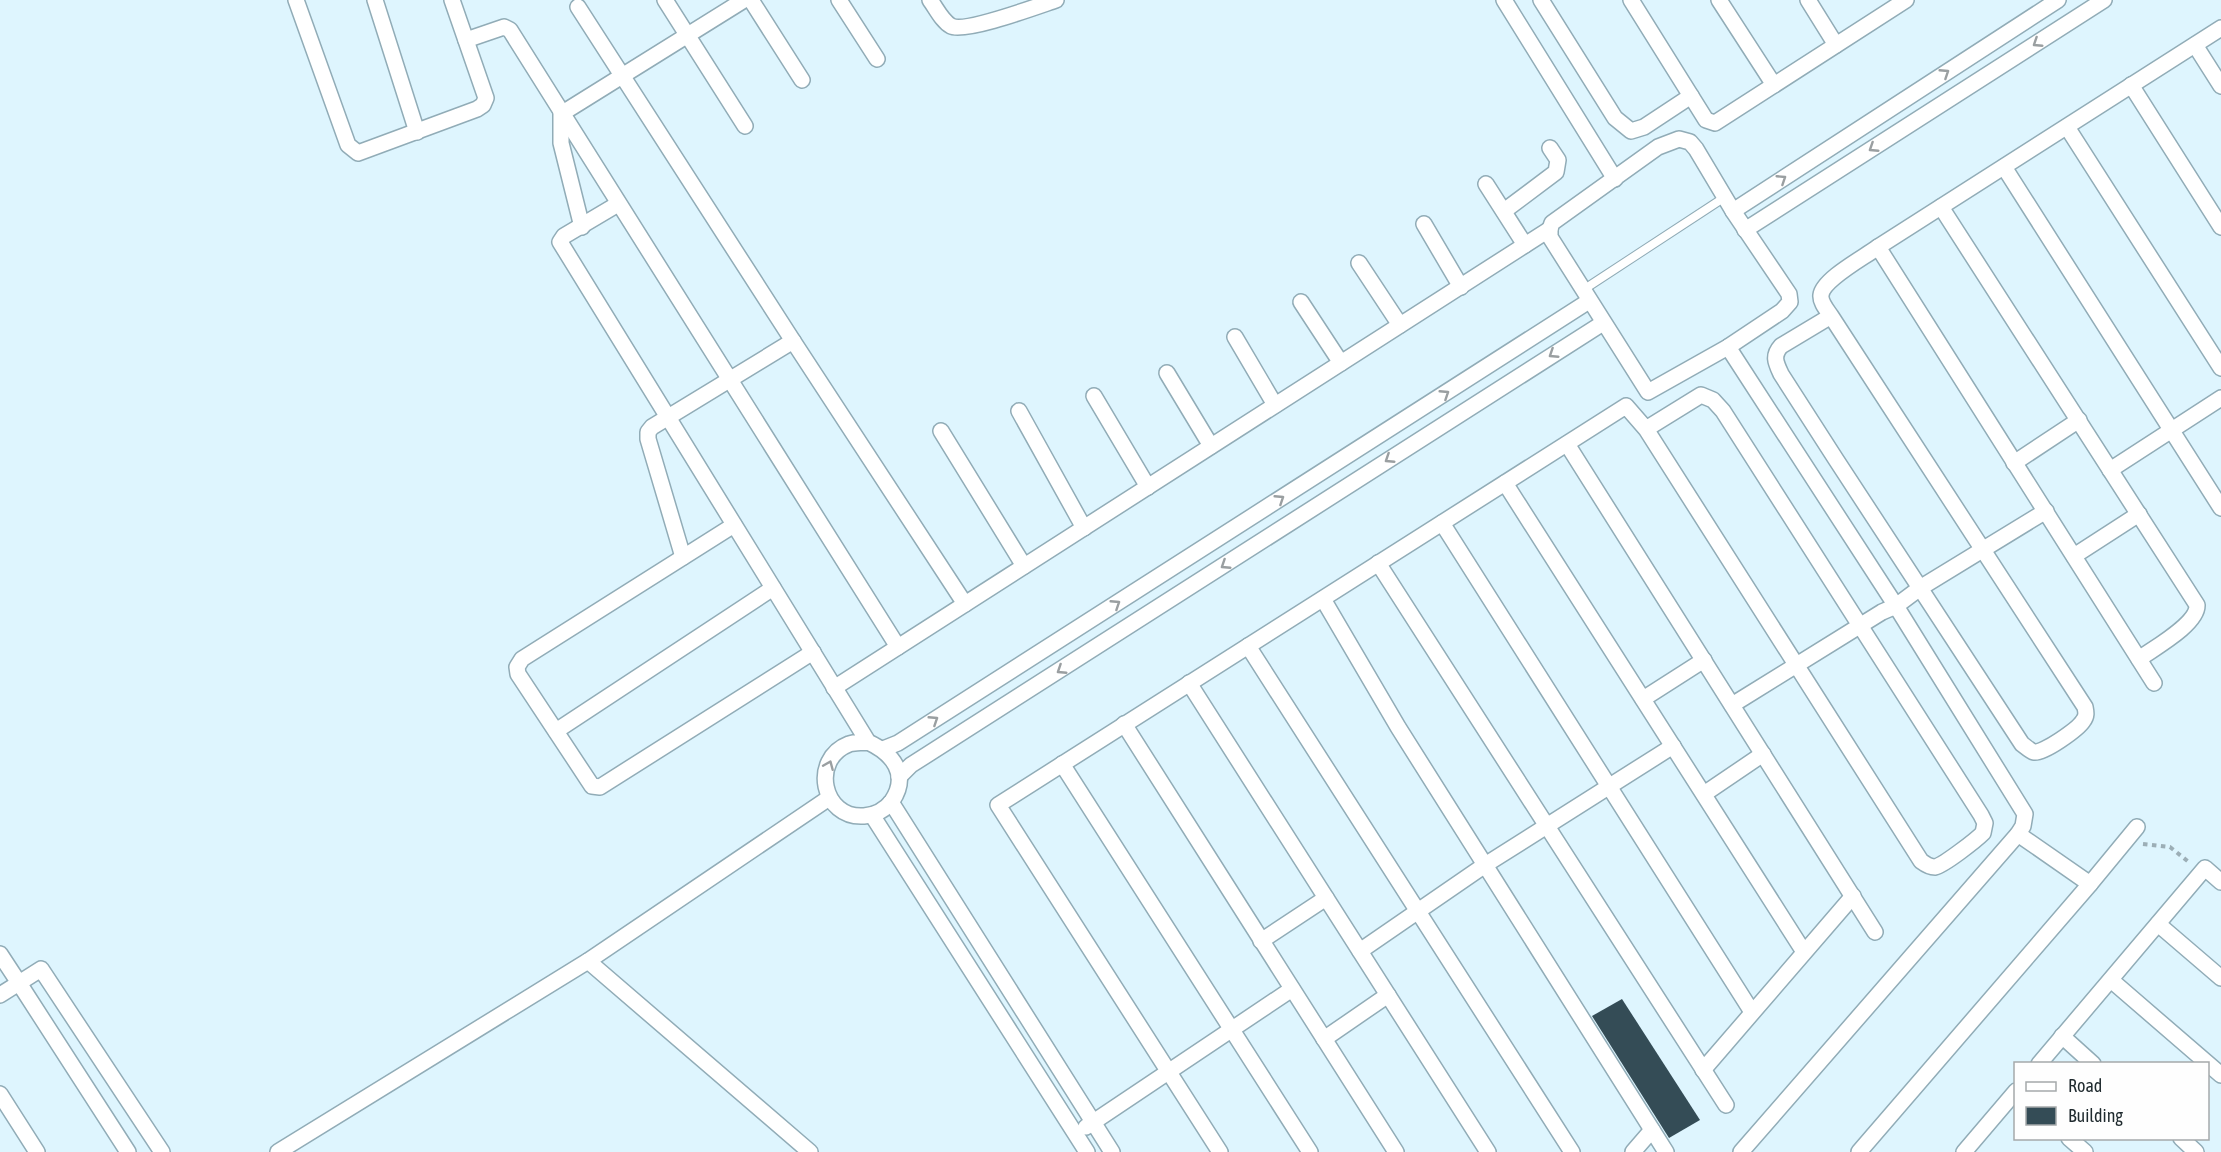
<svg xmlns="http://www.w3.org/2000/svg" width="2221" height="1152" viewBox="0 0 2221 1152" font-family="'Asap Condensed',sans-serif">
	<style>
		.building { fill: #344c56 }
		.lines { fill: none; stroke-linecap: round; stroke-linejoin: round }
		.service-casing { stroke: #91acb7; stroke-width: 10 }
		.minor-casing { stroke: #91acb7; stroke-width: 18 }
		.path { stroke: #9caeb6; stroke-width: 4; stroke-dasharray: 4.5 4.5; stroke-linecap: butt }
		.service { stroke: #fff; stroke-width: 8 }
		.minor { stroke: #fff; stroke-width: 15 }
		.oneway { stroke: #9a9fa1 }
	</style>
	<rect width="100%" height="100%" fill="#def5fe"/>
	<!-- building -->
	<polygon class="building" points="1622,999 1700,1120 1669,1138 1592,1016"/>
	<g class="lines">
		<!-- service casing -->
		<g class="service-casing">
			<polyline id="service" points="1583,290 1725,197"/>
		</g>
		<!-- minor casing -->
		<g class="minor-casing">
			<g id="minor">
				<polyline points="296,0 348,145 358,153 477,109 483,105 486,98 452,0"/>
				<polyline points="375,0 417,132"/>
				<polyline points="665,0 745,126"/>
				<polyline points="751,0 802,80"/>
				<polyline points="839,0 877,59"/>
				<path d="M 930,0 C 936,8 942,21 951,26 C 965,33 1038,6 1056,0"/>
				<polyline points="1504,0 1615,179"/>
				<polyline points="1541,0 1615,118 1631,131 1644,127 1691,96"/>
				<polyline points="1631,0 1706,120 1715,123 1906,0"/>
				<polyline points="1719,0 1774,85"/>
				<polyline points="1808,0 1836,45"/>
				<polyline points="578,7 793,341 965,604"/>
				<polyline points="466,40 504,27 510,30 898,647"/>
				<polyline points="2195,45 2221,86"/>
				<polyline points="2131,85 2221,227"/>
				<polyline points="2067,127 2221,368"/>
				<polygon points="1679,139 1690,142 1696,149 1733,211 1789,294 1790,302 1782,311 1728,347 1648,392 1550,237 1550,229 1552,223 1658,147"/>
				<polyline points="2004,167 2221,508"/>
				<polyline points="1486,184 1525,245"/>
				<path d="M 618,204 L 564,236 L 560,242 L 868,742 C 892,753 910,774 892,801 C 885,810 875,815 864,816 C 822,819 810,759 849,744 C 855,742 862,743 868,742"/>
				<path d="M 1941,207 L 2197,605 C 2198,624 2154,648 2139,659"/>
				<polyline points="1504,211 1556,172 1558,160 1550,148"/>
				<polyline points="1733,211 2058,0"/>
				<polyline points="1424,224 1461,287"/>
				<polyline points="582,227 561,143 561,114 744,0"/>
				<polyline points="1745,230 2104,0"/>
				<polyline points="1878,247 2154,683"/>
				<polyline points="1359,263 1400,325"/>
				<polyline points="1301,302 1341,363"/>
				<path d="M 1831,316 L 1781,346 C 1772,356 1776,363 1781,374 L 1835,458 L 2022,744 C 2025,746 2030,751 2034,752 C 2043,754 2078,729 2083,721 C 2087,716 2086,712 2085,707 L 1831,316 C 1827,310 1820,302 1821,295 C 1823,279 1865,257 1878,247 L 2221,28"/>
				<polyline points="1235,337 1275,405"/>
				<polyline points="1728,347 1896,606 2025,814 2023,826 2018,834 1741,1152"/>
				<polyline points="1167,373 1211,446"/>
				<polyline points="1094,396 1148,487"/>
				<polyline points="1019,411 1084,528"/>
				<polyline points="941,431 1024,566"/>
				<polyline points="1567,444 1875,932"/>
				<polyline points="2014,463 2079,420"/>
				<polyline points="2110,470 2221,398"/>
				<polyline points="1505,483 1804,952"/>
				<polyline points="1442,523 1752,1012"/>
				<polyline points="734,525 522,659 517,667 518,674 592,786 600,787 813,652"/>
				<polyline points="2074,556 2139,514"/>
				<polyline points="683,557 648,439 648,432 652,427 793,341"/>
				<polyline points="1378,563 1726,1105"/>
				<polyline points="1323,599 1398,727 1666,1152"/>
				<polyline points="1248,646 1572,1152"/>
				<polyline points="1189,683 1488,1152"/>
				<polyline points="834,688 1550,229"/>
				<polyline points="1643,699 1704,660"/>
				<polyline points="1732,705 1882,612 1896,606 1920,588 2046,511"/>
				<polyline points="1124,724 1396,1152"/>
				<polyline points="556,731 773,588"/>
				<polyline points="883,749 898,743 1589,301"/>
				<polyline points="1062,764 1310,1152"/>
				<polyline points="899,777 911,765 1603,323"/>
				<polyline points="1704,794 1763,754"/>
				<polyline points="891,802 1112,1152"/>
				<polyline points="872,815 1087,1152"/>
				<polyline points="2018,834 2090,884 2137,827"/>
				<polyline points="2158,924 2221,978"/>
				<polyline points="1261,941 1326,898"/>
				<polyline points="1360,951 1485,865 1673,746"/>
				<polyline points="0,954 19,983 41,969 162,1152"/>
				<polyline points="588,961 810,1152"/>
				<polyline points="2111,980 2221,1075"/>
				<polyline points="0,995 19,983 128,1152"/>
				<polyline points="2062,1036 2093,1064"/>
				<polyline points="1324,1039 1388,995"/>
				<polyline points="2039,1064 2205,868 2221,882"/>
				<polyline points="1703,1070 1853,896"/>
				<polyline points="0,1094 37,1152"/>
				<polyline points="1086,1127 1292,989"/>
				<polyline points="2069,1138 2085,1152"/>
				<polyline points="2181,1138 2196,1152"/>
				<polyline points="278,1152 588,961 829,798"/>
				<path d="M 1220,1152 L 998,805 L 1626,406 L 1646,429 L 1921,861 C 1925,864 1930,867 1935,867 C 1944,865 1976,840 1983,833 L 1985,823 L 1981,815 L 1723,411 L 1713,400 L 1701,395 L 1646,429"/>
				<polyline points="1633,1152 1652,1130"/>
				<polyline points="1859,1152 2090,884"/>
				<polyline points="1964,1152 2016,1091"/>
			</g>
		</g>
		<!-- path -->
		<polyline class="path" points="2143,844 2170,847 2190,863"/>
		<!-- service -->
		<use href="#service" class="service"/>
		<!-- minor -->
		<use href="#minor" class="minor"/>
	</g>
	<!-- one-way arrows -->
	<defs><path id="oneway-chevron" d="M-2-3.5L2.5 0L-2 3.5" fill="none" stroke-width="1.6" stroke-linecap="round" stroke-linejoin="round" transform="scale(1.5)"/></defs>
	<g class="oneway">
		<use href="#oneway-chevron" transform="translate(2037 43) rotate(147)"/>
		<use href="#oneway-chevron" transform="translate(1945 73) rotate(-33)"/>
		<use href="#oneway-chevron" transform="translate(1873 148) rotate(147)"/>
		<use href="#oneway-chevron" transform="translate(1782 179) rotate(-33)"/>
		<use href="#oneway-chevron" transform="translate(1553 354) rotate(147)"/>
		<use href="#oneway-chevron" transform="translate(1445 394) rotate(-33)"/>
		<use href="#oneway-chevron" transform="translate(1389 459) rotate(147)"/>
		<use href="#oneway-chevron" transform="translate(1280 499) rotate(-33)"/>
		<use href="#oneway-chevron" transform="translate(1225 565) rotate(147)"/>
		<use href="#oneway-chevron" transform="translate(1116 604) rotate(-33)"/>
		<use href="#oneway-chevron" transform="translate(1061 670) rotate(147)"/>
		<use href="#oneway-chevron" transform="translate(934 720) rotate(-33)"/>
		<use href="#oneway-chevron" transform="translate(829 765) rotate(-67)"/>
	</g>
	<!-- legend -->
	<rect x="2014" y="1062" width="195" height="78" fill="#fefefe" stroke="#a5a9ab" stroke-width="1.5"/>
	<rect x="2026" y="1082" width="30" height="9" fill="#ffffff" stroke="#a5a9ab" stroke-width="1.5"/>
	<text x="2068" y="1092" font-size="18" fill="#1f2a2e">Road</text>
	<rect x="2026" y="1107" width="30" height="18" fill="#344c56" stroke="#a5a9ab" stroke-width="1.5"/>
	<text x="2068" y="1122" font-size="18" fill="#1f2a2e">Building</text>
</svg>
